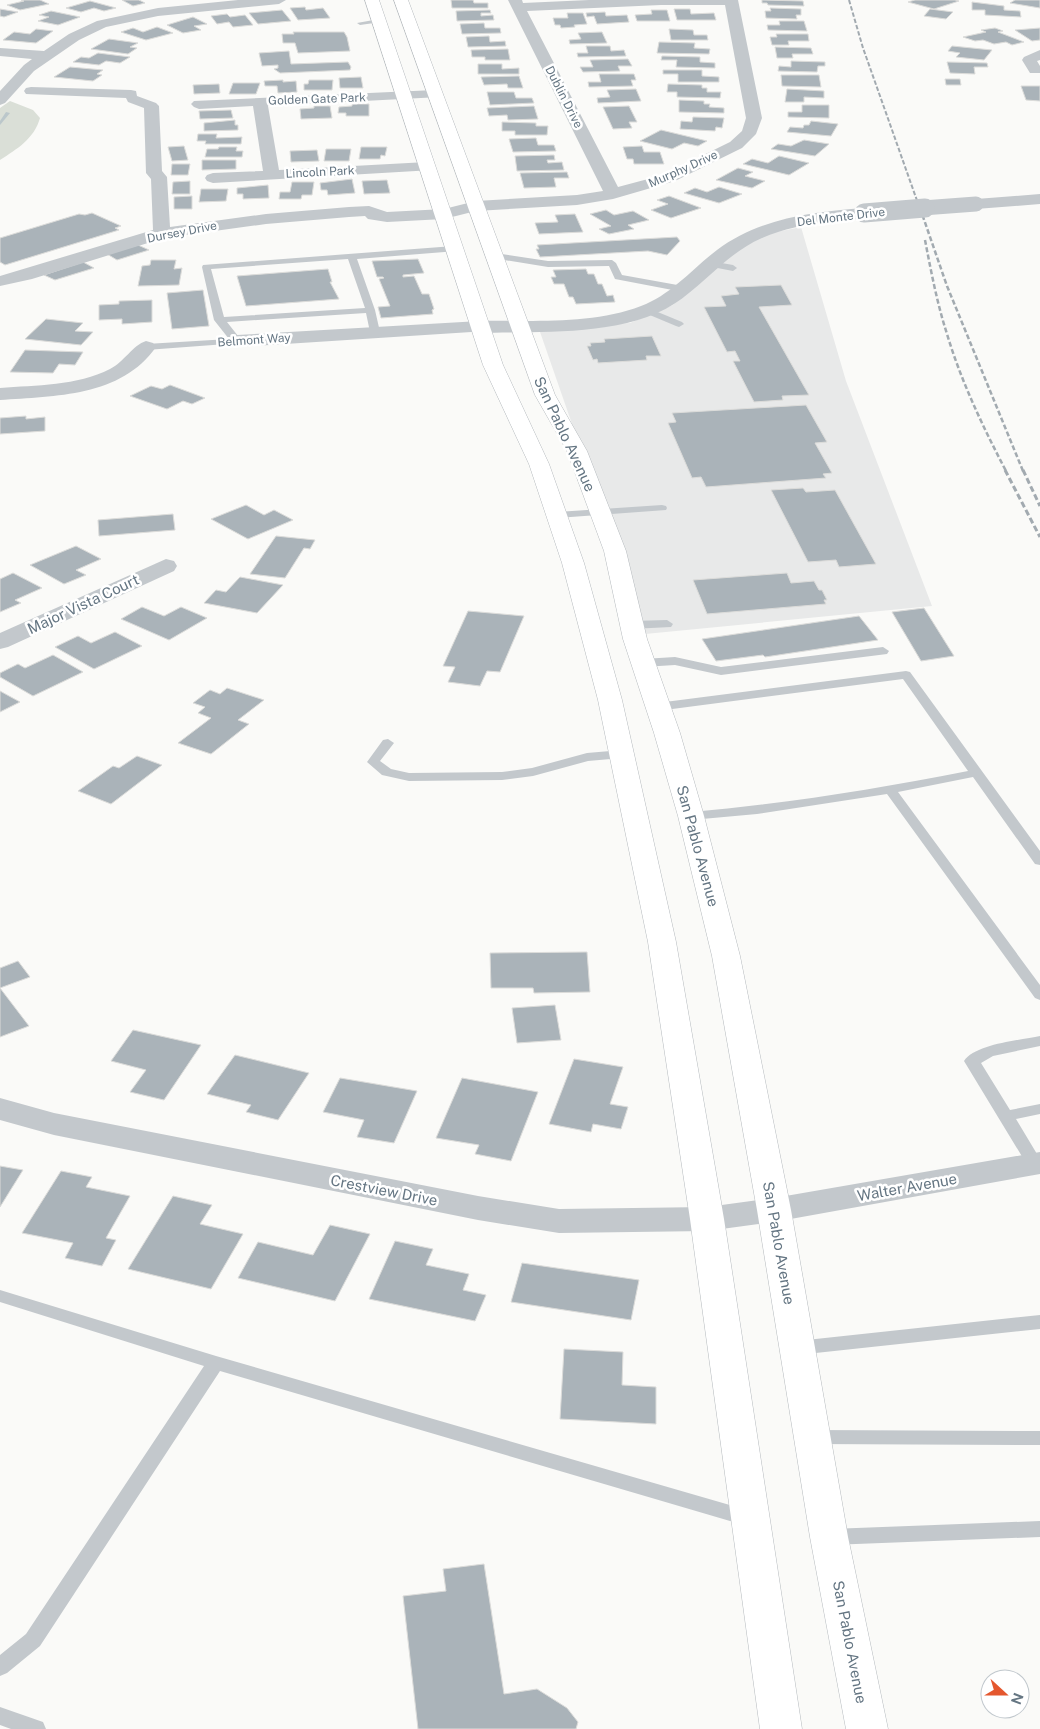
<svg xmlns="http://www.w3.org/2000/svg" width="1040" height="1729" viewBox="0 0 1040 1729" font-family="'Public Sans',sans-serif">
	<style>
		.built { fill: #e8e9e9 }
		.green { fill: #dadfd7 }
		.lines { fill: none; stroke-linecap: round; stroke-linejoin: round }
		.stream { fill: #bbc7cb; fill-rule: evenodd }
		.building { fill: #aab3b9; stroke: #dcdcda }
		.primary-casing { stroke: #b5babe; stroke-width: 1 }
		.service { fill: #c3c8cc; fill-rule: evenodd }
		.minor { fill: #c3c8cc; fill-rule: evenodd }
		.tertiary { fill: #c3c8cc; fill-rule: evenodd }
		.primary { fill: #fff; fill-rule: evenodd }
		.rail-far2 { stroke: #a2aab0; stroke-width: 2; stroke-dasharray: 4.5 2; stroke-linecap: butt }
		.rail-far1 { stroke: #a2aab0; stroke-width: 2.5; stroke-dasharray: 5 2.5; stroke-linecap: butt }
		.rail { stroke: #a2aab0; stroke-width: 3; stroke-dasharray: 6 3; stroke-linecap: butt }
		.tertiary-bridge-far1 { stroke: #c3c8cc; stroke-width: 15 }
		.tertiary-bridge { stroke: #c3c8cc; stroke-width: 19 }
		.labels { text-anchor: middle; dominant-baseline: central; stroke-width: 5; stroke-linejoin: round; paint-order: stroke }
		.far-street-label { font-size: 12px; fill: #657683; stroke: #fff }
		.street-label { font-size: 15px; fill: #657683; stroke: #fff }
	</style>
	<rect width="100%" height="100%" fill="#fafaf8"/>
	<!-- built -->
	<polygon class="built" points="801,227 846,381 932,606 645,634 539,329 630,323 673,305 737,249 766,234"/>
	<!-- green -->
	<path class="green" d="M 10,101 L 33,110 L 40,118 C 34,139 17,149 0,160 L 0,108 Z"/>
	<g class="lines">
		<!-- stream -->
		<polygon class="stream" points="6,112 10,113 0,125 0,121"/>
	</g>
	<!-- building -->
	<g class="building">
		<polygon points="21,0 40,0 49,4 20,10 7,5 24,1"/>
		<polygon points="122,0 141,0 139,0 145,3 133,6"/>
		<polygon points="451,0 473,0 474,3 488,3 488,8 452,8"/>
		<polygon points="762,0 803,1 804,6 768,5 767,3 762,3"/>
		<polygon points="915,0 955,0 959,1 934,9 908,2"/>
		<polygon points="1015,0 1040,0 1040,8 1010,3"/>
		<polygon points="90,1 116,8 104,11 94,8 81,12 66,8"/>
		<polygon points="972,2 1004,6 1004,10 1020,11 1021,17 985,15 985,10 972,10"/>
		<polygon points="305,7 306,10 323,8 330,18 298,20 290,8"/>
		<polygon points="770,8 801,9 801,15 796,15 797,19 766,18 765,11 771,11"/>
		<polygon points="0,9 18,12 4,17 0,16"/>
		<polygon points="674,9 690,9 691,14 714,13 716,20 677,20"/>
		<polygon points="930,9 953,12 946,19 924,16"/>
		<polygon points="282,10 291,21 258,24 249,13"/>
		<polygon points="490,10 491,13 481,13 481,16 493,15 494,20 457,21 456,11"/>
		<polygon points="651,10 667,10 670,21 637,21 635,15 652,14"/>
		<polygon points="51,11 80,17 58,25 38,21 49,17 39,15"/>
		<polygon points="605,12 606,16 627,15 629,22 597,24 594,16 587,17 586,13"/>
		<polygon points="567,13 583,13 587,24 574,25 575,27 561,28 560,25 555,25 553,18 568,18"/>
		<polygon points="227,14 230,17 245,15 253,25 233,27 229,22 217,24 211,16"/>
		<polygon points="193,17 207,24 194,26 201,30 183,33 167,25"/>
		<polygon points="779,21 804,21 807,31 768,30 767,25 780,25"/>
		<polygon points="484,23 485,28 500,28 501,33 462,34 460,24"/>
		<polygon points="157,27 173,33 146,40 121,32 133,28 143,32"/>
		<polygon points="995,28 1003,31 998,32 1024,42 1012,45 1006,42 994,44 983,40 975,41 963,37 986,32 981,30"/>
		<polygon points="1040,28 1040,40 1032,41 1015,30"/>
		<polygon points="36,29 53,31 36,43 3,40 14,32 30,34"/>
		<polygon points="669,29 693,30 694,35 707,35 708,40 671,40"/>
		<polygon points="293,32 344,32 347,37 350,51 298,53 295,43 283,43 282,34 294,34"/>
		<polygon points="602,32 607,43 570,44 569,40 581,39 578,33"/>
		<polygon points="776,34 808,34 809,41 788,41 789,45 772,45 770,37 777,37"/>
		<polygon points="489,36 490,42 505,41 506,46 468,47 466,37"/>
		<polygon points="109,39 138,43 130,47 137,48 128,54 91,49"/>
		<polygon points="659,42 695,43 694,48 710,49 709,54 657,53"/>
		<polygon points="586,46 610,46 611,51 624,50 626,56 578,57 577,53 588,53"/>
		<polygon points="952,46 992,50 984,60 956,57 960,53 948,51"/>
		<polygon points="775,47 811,48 813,54 792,54 793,58 777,58"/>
		<polygon points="508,49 510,60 485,60 485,57 472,57 471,50"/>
		<polygon points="289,51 291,64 348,62 351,67 350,70 280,73 274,69 278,68 278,65 262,66 259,53"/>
		<polygon points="98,53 130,57 120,63 106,61 99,65 73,62 81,57 89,58"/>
		<polygon points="662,56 700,57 700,62 715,63 715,68 676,67 677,60 661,60"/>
		<polygon points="628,59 632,66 618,66 620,71 583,72 580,67 593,67 590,60"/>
		<polygon points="791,61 825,62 825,66 818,66 817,72 778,71 779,66 791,67"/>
		<polygon points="947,62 987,63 988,67 974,67 975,74 950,73"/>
		<polygon points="478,64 502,64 502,69 519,68 519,74 478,74"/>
		<polygon points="70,67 103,70 97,74 102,75 93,81 54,77"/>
		<polygon points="663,70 702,70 702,76 719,77 719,82 678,82 678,74 663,74"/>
		<polygon points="599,74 634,74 636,80 631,80 633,86 589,87 588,82 601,82"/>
		<polygon points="781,75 819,75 821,87 782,86"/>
		<polygon points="519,76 523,88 508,88 507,84 484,85 481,77"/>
		<polygon points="361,77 363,88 340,88 339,78"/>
		<polygon points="945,79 960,79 961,85 946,85"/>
		<polygon points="283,80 283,82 296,81 297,92 278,93 277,86 265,86 264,81"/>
		<polygon points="309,80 333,80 332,90 304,90 304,84 308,84"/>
		<polygon points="233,83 260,83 256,94 229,94"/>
		<polygon points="219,84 220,93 194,94 193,85"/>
		<polygon points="668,84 702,85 702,88 707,88 707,92 721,92 720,98 677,97 677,92 667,92"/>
		<polygon points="1021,86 1040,86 1040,101 1026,100"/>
		<polygon points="636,89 641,101 598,103 597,98 610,97 607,90"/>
		<polygon points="787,89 824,91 824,98 804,97 804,102 785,102"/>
		<polygon points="487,92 514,92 516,98 532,98 534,103 490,105"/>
		<polygon points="679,100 704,101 704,104 710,104 709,107 724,108 724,113 679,112"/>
		<polygon points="352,104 369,104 369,116 346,116 346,113 338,113 339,107 352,106"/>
		<polygon points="802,105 829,105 829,118 788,117 788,112 802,112"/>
		<polygon points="314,106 330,106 332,118 301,119 300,109 314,108"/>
		<polygon points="534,106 538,119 508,120 507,115 489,116 487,108"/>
		<polygon points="629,106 637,122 629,122 632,128 613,129 603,107"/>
		<polygon points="231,110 233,118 200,119 199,111"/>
		<polygon points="693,117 724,118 722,128 716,127 715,131 680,129 681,121 692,122"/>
		<polygon points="235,120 235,125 238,125 238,130 204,131 204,123"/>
		<polygon points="811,121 838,124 831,136 787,132 790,127 803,128 804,125 809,125"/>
		<polygon points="502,122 536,123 536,126 548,126 547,135 515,135 515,131 502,131"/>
		<polygon points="661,130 707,141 698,146 684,143 672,149 640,141"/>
		<polygon points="198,134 217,134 216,138 242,137 241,144 205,144 206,141 197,141"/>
		<polygon points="536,138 538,145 554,145 556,151 513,152 509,139"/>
		<polygon points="804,140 829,144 815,156 771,149 778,144 791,146"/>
		<polygon points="184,146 188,160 172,161 168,147"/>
		<polygon points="642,146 644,152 660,152 664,164 634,164 633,159 627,159 623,147"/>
		<polygon points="219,147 237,147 236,151 243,151 242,157 205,157 207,149 218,149"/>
		<polygon points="361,147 387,147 385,156 381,155 380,159 359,159"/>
		<polygon points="326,149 351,149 349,161 324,161"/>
		<polygon points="317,150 319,161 291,162 290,151"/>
		<polygon points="554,155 555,160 547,160 548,163 562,162 564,170 517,171 515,156"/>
		<polygon points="779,156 809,163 789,175 743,164 752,159 768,163"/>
		<polygon points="202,160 236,160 236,169 202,170"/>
		<polygon points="172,164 190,164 188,175 171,175"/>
		<polygon points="738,168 753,172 745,176 765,181 752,188 716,180"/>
		<polygon points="567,172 569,178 554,178 556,187 524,188 520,173"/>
		<polygon points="352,179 355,193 328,195 327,190 321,190 320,183"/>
		<polygon points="387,180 390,193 364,194 362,181"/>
		<polygon points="190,181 190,194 172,194 173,182"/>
		<polygon points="292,182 314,182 312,195 302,195 301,199 279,199 280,192 290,192"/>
		<polygon points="268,185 269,198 243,199 243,194 237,194 237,188"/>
		<polygon points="719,187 742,194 719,203 684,193 695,188 707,192"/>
		<polygon points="201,189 228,189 226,201 199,202"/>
		<polygon points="192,196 192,209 174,209 174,197"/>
		<polygon points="669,196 701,208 671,218 651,210 668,204 657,200"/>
		<polygon points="606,210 614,215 633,211 649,220 628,225 634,229 609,234 599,229 611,226 590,214"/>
		<polygon points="92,213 121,226 115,228 119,230 5,265 0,262 0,238 79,214 85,215"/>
		<polygon points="575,214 583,232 539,234 535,223 558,222 555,215"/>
		<polygon points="677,237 680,241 667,255 648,251 540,257 536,249 539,249 537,245"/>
		<polygon points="138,245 149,250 117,260 107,254"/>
		<polygon points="418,259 424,273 403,275 403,277 414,276 422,294 429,294 434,309 432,310 433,314 381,318 378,307 390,306 379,279 384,278 383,277 377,277 372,261"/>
		<polygon points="151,260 176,260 174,269 182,268 179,285 138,286 142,266 150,265"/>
		<polygon points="83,262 94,268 55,280 44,275"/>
		<polygon points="328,269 332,282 330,282 339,299 246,306 237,276"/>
		<polygon points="586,269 588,274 594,274 598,284 602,284 607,296 613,295 615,302 576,304 573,297 569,297 564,284 554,284 551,277 556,277 553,270"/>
		<polygon points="781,285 792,305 759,307 809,395 782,396 783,400 754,402 733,361 740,361 735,351 727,352 704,307 726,306 721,296 739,294 735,287"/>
		<polygon points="203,290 209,326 172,329 167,293"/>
		<polygon points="152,300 152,322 122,324 122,319 99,320 99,305 119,304 119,301"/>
		<polygon points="46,319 83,323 75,331 93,332 81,345 25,339"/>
		<polygon points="652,336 661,356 646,356 647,360 598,363 597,359 593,360 587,346 591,346 590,343 605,342 604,339"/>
		<polygon points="25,350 83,352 75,365 59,364 53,373 10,372"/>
		<polygon points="170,385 205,398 192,404 183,401 167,409 130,396 151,386 162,389"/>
		<polygon points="806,405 827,442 815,443 832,473 823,474 826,478 706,487 701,477 692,478 668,423 676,422 672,413"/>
		<polygon points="26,416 26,419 45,417 45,431 0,434 0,418"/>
		<polygon points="803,488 806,492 835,490 876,564 839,567 836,560 808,562 771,490"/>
		<polygon points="246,505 264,515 274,510 293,520 248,539 211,519"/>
		<polygon points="173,514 175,530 99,536 98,520"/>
		<polygon points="276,536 315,540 310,549 304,548 285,578 250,574"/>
		<polygon points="76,546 101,559 76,570 86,575 64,584 30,565"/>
		<polygon points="13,573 42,588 15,600 21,603 0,612 0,579"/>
		<polygon points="787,573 791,583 814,581 819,590 822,590 827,600 824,600 826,604 707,614 693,580"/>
		<polygon points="240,577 283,585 257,613 204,603 216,590 226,592"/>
		<polygon points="142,607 164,616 181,607 207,618 169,640 121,619"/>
		<polygon points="924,608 954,656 921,661 892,612"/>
		<polygon points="468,611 524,616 500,672 487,671 480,686 448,682 455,667 443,666"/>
		<polygon points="859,616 878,640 765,657 763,655 716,661 702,639"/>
		<polygon points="115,632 142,646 94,669 55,647 78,636 91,643"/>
		<polygon points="53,655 83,672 33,696 0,677 0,673 18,664 25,668"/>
		<polygon points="227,688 264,700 238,720 249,724 211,754 178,743 211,718 198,713 205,707 193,703 210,690 220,694"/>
		<polygon points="0,691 20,702 0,712"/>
		<polygon points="137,756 162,765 111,804 78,791 113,766 119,768"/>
		<polygon points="587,952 590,992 534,993 533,988 491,988 490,953"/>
		<polygon points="18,961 30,977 0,988 29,1026 0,1037 0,968"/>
		<polygon points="555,1005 561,1040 517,1043 512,1008"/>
		<polygon points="133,1030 201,1045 164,1100 130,1092 146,1070 111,1061"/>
		<polygon points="235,1055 309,1073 278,1120 246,1112 251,1105 207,1094"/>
		<polygon points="574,1059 623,1067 610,1104 628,1107 621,1129 593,1124 591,1132 549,1124"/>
		<polygon points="340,1078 417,1091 394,1143 357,1137 364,1120 323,1112"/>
		<polygon points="462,1078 538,1092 511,1161 475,1154 479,1145 436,1138"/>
		<polygon points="0,1166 23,1170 0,1207"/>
		<polygon points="61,1171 92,1177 86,1187 130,1196 106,1238 116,1240 102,1266 65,1258 73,1243 22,1233"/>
		<polygon points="173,1196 212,1205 200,1224 243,1234 211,1289 128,1269"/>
		<polygon points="330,1225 370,1234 335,1301 238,1278 258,1242 313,1255"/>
		<polygon points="395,1241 433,1249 426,1265 469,1274 463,1290 486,1295 475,1321 369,1299"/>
		<polygon points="522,1263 639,1280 631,1320 511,1302"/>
		<polygon points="564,1349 623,1352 622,1385 656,1387 656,1424 560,1419"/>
		<polygon points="484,1564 504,1694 537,1689 567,1708 578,1722 576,1729 418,1729 403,1596 446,1591 443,1569"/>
	</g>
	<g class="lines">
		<!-- primary casing -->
		<g class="primary-casing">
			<g id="primary">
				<polygon points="365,0 379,0 503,365 549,464 584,563 622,700 676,942 724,1219 802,1729 760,1729 690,1219 648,942 598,700 562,563 529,464 483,365"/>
				<polygon points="394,0 408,0 555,395 587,451 626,551 647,639 680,733 704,816 740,956 791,1210 848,1537 888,1729 846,1729 810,1537 757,1210 712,956 678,816 654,733 623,639 604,551 567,451 535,395"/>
			</g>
		</g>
		<!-- service -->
		<g class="service">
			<polygon points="379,19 382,21 381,22 360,25 357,23"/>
			<path d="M 454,246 L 457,247 L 457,251 L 357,259 L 375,310 L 380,332 L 378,334 L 375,335 L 370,332 L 366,313 L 227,322 L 242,341 L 240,343 L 146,350 L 141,347 L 146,344 L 229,339 L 214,320 L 202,267 L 203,265 ZM 348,259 L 365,308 L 224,317 L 211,269 Z"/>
			<polygon points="495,253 548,261 612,260 616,263 622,275 683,286 688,289 683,292 615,279 609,266 548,267 492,258 491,256"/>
			<polygon points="710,261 733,265 737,268 733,271 707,266 706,264"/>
			<polygon points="648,308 682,322 684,324 679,327 676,326 645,313 645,309"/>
			<polygon points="662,505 666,506 667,508 666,510 557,518 552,515 557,512"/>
			<polygon points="667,620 673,624 671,627 631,629 625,625 631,621"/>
			<polygon points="883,647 889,651 887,654 721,675 675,665 643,667 637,663 643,659 675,657 721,667"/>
			<path d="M 906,671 L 910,672 L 1040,851 L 1040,865 L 1035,864 L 973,777 L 898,792 L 1040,985 L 1040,1000 L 1035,998 L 887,794 L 757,814 L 691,820 L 684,816 L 691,812 C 784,804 876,789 968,771 L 903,679 L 657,711 L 651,707 L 657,703 Z"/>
			<polygon points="388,739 394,743 380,761 391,769 409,773 502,772 532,768 587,753 622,750 628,754 622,758 588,761 533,776 502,780 409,781 382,775 367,762 383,740"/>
			<path d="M 1040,1036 L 1040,1046 L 993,1056 L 981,1063 L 1010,1110 L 1040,1104 L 1040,1114 L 1016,1119 L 1040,1159 L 1040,1168 L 1035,1170 L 1029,1168 L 964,1061 C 975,1044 1021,1040 1040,1036 Z"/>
			<polygon points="0,1290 216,1356 747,1510 754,1512 757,1518 754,1524 747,1526 220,1371 40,1646 7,1673 0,1676 0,1655 26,1634 204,1366 0,1302"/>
			<polygon points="1040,1315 1040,1329 797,1355 791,1353 788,1348 791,1343 797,1341"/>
			<polygon points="813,1430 1040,1431 1040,1445 813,1444 806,1442 804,1437 806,1432"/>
			<polygon points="1040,1521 1040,1537 830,1545 823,1543 820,1537 823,1531 830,1529"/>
			<polygon points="0,1707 43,1722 46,1729 11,1729 0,1725"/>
		</g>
		<!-- minor -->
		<g class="minor">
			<polygon points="238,0 286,0 279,4 158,16 106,27 79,40 34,71 5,103 0,105 0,91 24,65 32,59 0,56 0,48 44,51 69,34 97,21 158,8"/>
			<path d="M 508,0 L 522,0 L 523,3 L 589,0 L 738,0 L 762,118 L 756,134 L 742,148 L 675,181 L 613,199 L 577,205 L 476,211 L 444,219 L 387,222 L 368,219 L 365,216 L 349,217 L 266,224 L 164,238 L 32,279 L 0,286 L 0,276 L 153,230 L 151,179 L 146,173 L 144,108 L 128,102 L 126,98 L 26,94 L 24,91 L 26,88 L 31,87 L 131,90 L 136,91 L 137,96 L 156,103 L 159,106 L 162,171 L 167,177 L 170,227 L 266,214 L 349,207 L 369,206 L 387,212 L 444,209 L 476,201 L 577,195 L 603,191 ZM 661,5 L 725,5 L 746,118 L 742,131 L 730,142 L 663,175 L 618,187 L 527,11 Z"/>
			<polygon points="1040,50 1040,60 1037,61 1040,66 1040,73 1030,73 1022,60 1024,57"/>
			<polygon points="435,90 440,91 442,94 440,97 268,106 279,170 427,162 433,164 435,167 433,170 213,183 207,181 205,178 207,175 213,173 263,171 253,106 199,109 194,107 191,104 194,101"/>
			<polygon points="480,321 487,323 489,327 487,331 237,347 230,345 228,341 230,337 237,335"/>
			<path d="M 146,341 L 153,343 L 156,347 C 121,397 55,396 0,400 L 0,388 C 36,385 77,386 110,369 C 124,362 133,345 146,341 Z"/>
			<polygon points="166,559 174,561 177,566 174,571 8,647 0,649 0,633"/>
			<polygon points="0,1098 54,1113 478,1196 559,1209 707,1207 774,1198 1040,1152 1040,1174 774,1222 707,1231 559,1233 478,1220 54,1135 0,1120"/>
		</g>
		<!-- tertiary -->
		<g class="tertiary">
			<polygon points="1040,194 1040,204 976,209 970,208 968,204 970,200 976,199"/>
			<path d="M 864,208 L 870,209 L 872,213 L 870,217 C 857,220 842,220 828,222 C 806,224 783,229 762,238 C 727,253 705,284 674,304 C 622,337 540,331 480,333 L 473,331 L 471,327 L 473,323 L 480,321 C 532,320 592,325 641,306 C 671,295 692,269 717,250 C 759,218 813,212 864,208 Z"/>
		</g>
		<!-- primary -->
		<use href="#primary" class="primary"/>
		<!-- rail-far2 -->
		<polyline class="rail-far2" points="849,0 863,48 920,209"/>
		<!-- rail-far1 -->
		<g class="rail-far1">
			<polyline points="920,208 947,286 1023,471"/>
			<path d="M 925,240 C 931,271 937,303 947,334 C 961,381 983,427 1006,471"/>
		</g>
		<!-- rail -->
		<g class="rail">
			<polyline points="1005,470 1040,537"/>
			<polyline points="1023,470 1040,506"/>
		</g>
		<!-- tertiary-bridge-far1 -->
		<polyline class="tertiary-bridge-far1" points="909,209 976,204"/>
		<!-- tertiary-bridge -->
		<polyline class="tertiary-bridge" points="864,213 925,208"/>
	</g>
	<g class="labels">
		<!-- far-street labels -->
		<g class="far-street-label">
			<text transform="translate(564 97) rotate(63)">Dublin Drive</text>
			<text transform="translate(317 99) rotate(-2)">Golden Gate Park</text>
			<text transform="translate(683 169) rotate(-24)">Murphy Drive</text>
			<text transform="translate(320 172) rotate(-3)">Lincoln Park</text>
			<text transform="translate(841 217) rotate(-7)">Del Monte Drive</text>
			<text transform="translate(182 232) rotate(-11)">Dursey Drive</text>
			<text transform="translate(254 340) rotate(-4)">Belmont Way</text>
		</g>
		<!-- street labels -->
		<g class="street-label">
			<text transform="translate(565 434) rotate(65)">San Pablo Avenue</text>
			<text transform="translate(83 604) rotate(-25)">Major Vista Court</text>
			<text transform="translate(698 846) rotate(75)">San Pablo Avenue</text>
			<text transform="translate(907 1187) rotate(-10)">Walter Avenue</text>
			<text transform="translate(384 1190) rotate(11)">Crestview Drive</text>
			<text transform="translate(779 1243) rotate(80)">San Pablo Avenue</text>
			<text transform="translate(850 1642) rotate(79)">San Pablo Avenue</text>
		</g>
	</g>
	<!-- north arrow -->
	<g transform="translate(1005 1694) rotate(111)"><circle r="24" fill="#ffffff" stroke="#c1c8cd"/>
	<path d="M0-4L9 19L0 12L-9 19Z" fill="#e4572e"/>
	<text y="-8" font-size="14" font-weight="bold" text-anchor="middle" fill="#657683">N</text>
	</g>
</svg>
